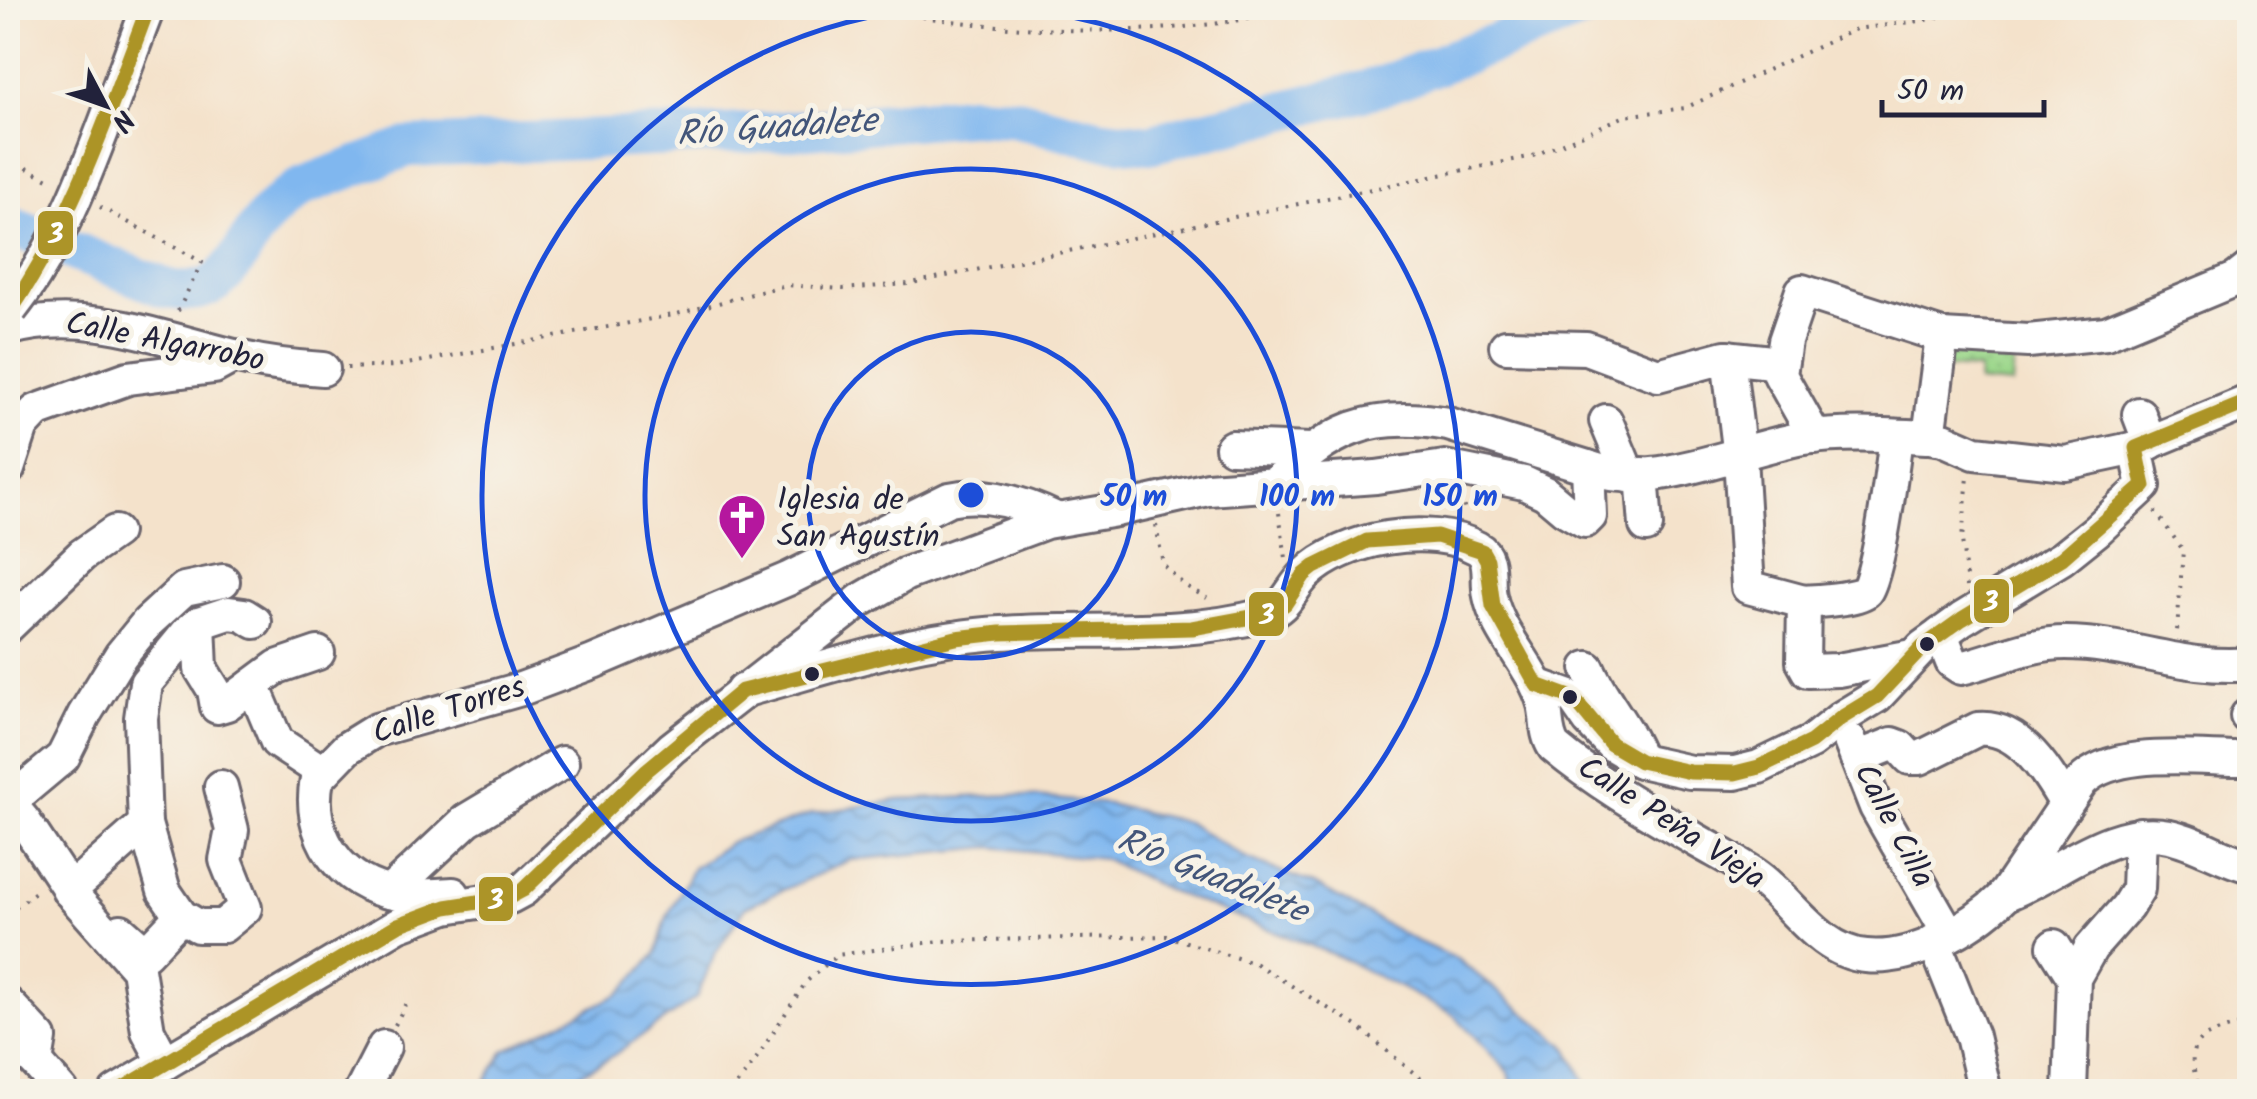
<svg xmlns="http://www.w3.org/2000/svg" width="2257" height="1099" viewBox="0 0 2257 1099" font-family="Kalam,sans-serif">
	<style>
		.garden { fill: url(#garden-dots); stroke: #5f7c63; stroke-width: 2.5 }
		.water { fill: url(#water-waves); stroke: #516c95; stroke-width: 2.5 }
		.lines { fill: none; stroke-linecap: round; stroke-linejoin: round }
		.river { stroke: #80b7ef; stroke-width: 40 }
		.minor-casing { stroke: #6c656d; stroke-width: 38 }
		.path { stroke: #6c656d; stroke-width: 4; stroke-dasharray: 2.5 8; stroke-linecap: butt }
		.minor { stroke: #fff; stroke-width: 32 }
		.minor-bridge-casing { stroke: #6c656d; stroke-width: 38; stroke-linecap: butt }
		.minor-bridge { stroke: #fff; stroke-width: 32 }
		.bus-1-casing { stroke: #f7f3e8; stroke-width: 22 }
		.bus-1 { stroke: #ac9428; stroke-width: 15 }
		.ring { fill: none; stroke: #1d4ed8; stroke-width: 5 }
		.bus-dot { fill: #22223b; stroke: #f7f3e8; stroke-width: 4 }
		.labels { text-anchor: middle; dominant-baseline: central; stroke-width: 10; stroke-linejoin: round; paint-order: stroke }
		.street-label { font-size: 32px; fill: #22223b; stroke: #f7f3e8 }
		.poi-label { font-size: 32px; fill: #22223b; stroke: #f7f3e8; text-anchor: start }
		.water-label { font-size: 35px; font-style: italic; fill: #43567a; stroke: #f7f3e8 }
		.centre { fill: #1d4ed8; stroke: #f7f3e8; stroke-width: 5 }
		.ring-label { font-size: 30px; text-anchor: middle; font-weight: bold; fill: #1d4ed8; stroke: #f7f3e8; stroke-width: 10; stroke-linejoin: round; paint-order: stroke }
		.line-badge { stroke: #f7f3e8; stroke-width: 4 }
		.badge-label { font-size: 28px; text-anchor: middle; font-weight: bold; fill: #fff }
	</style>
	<defs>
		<pattern id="garden-dots" width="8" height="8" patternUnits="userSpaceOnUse" patternTransform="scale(2.5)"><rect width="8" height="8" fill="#9cd78b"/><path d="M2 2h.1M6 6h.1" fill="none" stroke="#86b879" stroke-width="1.8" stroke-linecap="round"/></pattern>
		<pattern id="water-waves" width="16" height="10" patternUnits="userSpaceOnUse" patternTransform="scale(2.5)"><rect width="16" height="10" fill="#80b7ef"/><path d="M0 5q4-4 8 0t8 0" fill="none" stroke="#6894c3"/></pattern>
	</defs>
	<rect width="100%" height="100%" fill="#f7f3e8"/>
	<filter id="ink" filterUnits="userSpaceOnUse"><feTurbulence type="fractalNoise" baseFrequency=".01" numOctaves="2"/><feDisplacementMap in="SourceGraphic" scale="20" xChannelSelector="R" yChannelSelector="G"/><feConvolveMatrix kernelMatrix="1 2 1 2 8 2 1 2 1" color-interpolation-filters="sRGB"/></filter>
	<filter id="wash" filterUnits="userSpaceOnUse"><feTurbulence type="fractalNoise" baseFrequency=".0048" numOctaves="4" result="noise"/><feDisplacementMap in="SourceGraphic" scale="40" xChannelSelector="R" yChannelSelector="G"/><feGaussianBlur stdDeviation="2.25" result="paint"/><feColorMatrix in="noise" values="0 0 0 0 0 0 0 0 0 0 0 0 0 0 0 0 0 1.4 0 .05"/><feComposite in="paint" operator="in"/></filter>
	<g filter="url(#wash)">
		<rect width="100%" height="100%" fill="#f4e2cb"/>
		<!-- garden -->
		<polygon class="garden" points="1948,344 2015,348 2012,385 1978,382 1979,370 1946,368"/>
		<!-- water -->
		<polygon class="water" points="1013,795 1108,804 1186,822 1247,859 1315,885 1412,939 1459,960 1566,1046 1590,1091 1514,1091 1509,1073 1454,1015 1337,956 1170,891 1104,859 991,847 850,860 745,907 715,954 696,998 608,1059 548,1091 480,1091 504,1051 619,994 656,954 666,919 693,868 731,842 811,814 898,800"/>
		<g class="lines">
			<!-- river -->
			<path class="river" d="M 8,225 L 165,288 C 222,303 234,260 261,223 C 272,208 287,196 303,186 L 408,147 L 772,132 L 970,115 L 1013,117 L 1097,138 L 1149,144 L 1379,87 L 1587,8"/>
		</g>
	</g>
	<g filter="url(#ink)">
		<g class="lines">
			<!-- minor casing -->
			<g class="minor-casing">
				<g id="minor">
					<path d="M 8,329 C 81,307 158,337 230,355 C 260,363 291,367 323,369"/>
					<polyline points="1506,346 1586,348 1658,375 1725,357 1781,363"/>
					<polyline points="1728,357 1740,457 1748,587 1804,602 1803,662 1808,671 1838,670 1913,656"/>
					<polyline points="2139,414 2150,443"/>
					<polyline points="1606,421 1629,476"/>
					<polyline points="1815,437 1780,375 1785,341 1802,291 1942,336 2028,341 2106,333 2236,279 2250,268"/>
					<polyline points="1929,437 1942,336"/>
					<polyline points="1232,447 1311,450"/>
					<polyline points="8,469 22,426 36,411 128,378 214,367 234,356"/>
					<polyline points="1642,474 1646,526"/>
					<path d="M 1275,483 C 1331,430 1369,410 1448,424 L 1607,473 C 1664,485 1748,447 1804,438 C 1845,432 1888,435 1929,437 L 1943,439 L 1975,453 L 2065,463 L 2136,448 L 2250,401"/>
					<path d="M 1804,602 C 1816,601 1859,599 1866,591 C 1879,576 1893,461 1896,436"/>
					<polyline points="199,623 201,669 214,690 217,707 227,704 277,667 318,653"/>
					<polyline points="8,626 82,555 115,532"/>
					<path d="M 1941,634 L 1952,662 L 1961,668 C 1995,660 2029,643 2066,643 C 2128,643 2186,671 2250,664"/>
					<path d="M 1588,668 C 1602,701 1627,726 1640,761"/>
					<polyline points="253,685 277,742 321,771"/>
					<polyline points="1537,685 1573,698 1589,721 1611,744 1640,761 1690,772 1735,773 1759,767 1811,742 1841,718 1877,696 1923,647 1962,619 2062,558 2097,530 2144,486 2136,448"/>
					<path d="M 742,691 C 827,668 913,638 1001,633 C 1089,627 1177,638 1264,615 C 1288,608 1290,589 1306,574 C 1342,538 1431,522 1477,548 C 1494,557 1486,580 1490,596 C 1498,635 1533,665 1544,704 C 1548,720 1545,733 1554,747 C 1597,783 1648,812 1696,840 C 1718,853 1742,864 1762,880 C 1794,906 1821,952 1866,956 C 1912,961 1972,928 2004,896 L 2081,782 C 2115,746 2202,760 2250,759"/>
					<polyline points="2247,716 2250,716"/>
					<polyline points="1850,741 1876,807 1949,934"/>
					<path d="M 1857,758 L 1892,744 L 1900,747 L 1910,758 L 1920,758 L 1978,729 C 2020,725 2049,774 2066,804"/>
					<polyline points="8,802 24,821 75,898 138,969 148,1031 165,1063"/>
					<polyline points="8,803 63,757 84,715 121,655 148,622 184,589 223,581"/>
					<polyline points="145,824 164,891 181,916 198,926 223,926 245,908 226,860 232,830 221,787"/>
					<polyline points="69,891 145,824 141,718 146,683 188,632 199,623 229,613 244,615 255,622"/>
					<polyline points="390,892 467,820 562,763"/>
					<path d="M 453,894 C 435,895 415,897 398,894 C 340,885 306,835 317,779 L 347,748 L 376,730 L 521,689 L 593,662 L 788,579 L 949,499 C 985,491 1023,503 1056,519"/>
					<path d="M 2004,895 C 2058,875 2109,824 2169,836 C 2198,842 2221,859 2250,866"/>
					<polyline points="121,931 146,953 181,916"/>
					<polyline points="1934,941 1972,1036 1985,1092"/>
					<polyline points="2054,946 2074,978"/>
					<polyline points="8,1004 40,1038 36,1062"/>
					<polyline points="8,1036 36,1062 62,1092"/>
					<polyline points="116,1092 398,925 446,907 510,897 523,890 672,748 861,600 906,574 1046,522 1116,510 1208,489 1376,477 1445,467 1524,483 1545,493 1564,509 1585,521 1590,516 1588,467"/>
					<polyline points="361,1092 384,1047"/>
					<polyline points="2070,1092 2074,978 2091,948 2127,907 2138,889 2140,834"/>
				</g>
			</g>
			<!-- path -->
			<g class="path">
				<path d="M 871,8 C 1003,34 1167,42 1298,8"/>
				<polyline points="8,158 52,181"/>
				<polyline points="100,207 202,262 176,315"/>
				<polyline points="347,368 396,366 673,315 786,285 843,289 907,284 1533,156 1625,116 1685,108 1856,29 1927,20 1974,8"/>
				<polyline points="1461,496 1466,515"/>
				<polyline points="2155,511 2183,550 2177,631"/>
				<polyline points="1279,513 1286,558"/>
				<polyline points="1156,525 1163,564 1184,585 1207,598"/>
				<polyline points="1967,587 1962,539 1968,477"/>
				<polyline points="8,914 39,889"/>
				<polyline points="395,1025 406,1003"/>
				<polyline points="730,1092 752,1065 806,982 837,955 940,941 1167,936 1256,964 1357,1026 1437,1092"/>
				<path d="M 2201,1092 C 2179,1035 2202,1037 2250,1022"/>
			</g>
			<!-- minor -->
			<use href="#minor" class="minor"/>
			<!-- minor-bridge casing -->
			<g class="minor-bridge-casing">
				<path id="minor-bridge" d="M 11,309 C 74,230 111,102 148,8"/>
			</g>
			<!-- minor-bridge -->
			<use href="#minor-bridge" class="minor-bridge"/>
			<!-- bus-1 casing -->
			<g class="bus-1-casing">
				<g id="bus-1">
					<path d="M 8,314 C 73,220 108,114 148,8"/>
					<polyline points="117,1092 398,925 446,907 510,897 523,890 647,770 742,691 956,638 1000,633 1192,628 1268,614 1285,604 1304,575 1314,567 1367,541 1437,536 1482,551 1487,560 1493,606 1537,685 1573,698 1611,744 1640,761 1690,772 1735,773 1759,767 1811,742 1841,718 1877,696 1923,647 1962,619 2062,558 2144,486 2136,448 2250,401"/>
				</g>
			</g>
			<!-- bus-1 -->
			<use href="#bus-1" class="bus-1"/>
		</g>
	</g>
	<!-- distance rings -->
	<g class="ring">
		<circle cx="971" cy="495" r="163"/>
		<circle cx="971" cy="495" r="326"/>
		<path d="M1009 8A489 489 0 1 1 933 8"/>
	</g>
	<!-- icons -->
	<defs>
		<g id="church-pin" transform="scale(2.5)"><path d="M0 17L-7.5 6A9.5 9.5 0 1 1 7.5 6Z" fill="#b5179e" stroke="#f7f3e8"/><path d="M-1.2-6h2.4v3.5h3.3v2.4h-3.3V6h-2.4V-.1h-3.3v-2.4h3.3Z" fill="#fff"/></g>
	</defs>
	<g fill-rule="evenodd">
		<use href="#church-pin" x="742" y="518"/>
	</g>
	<!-- markers -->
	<g class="bus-dot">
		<circle cx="1927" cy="644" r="9"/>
		<circle cx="812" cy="674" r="9"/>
		<circle cx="1570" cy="697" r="9"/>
	</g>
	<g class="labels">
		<!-- street labels -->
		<g class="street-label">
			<text transform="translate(165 343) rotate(11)">Calle Algarrobo</text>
			<text transform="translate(449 711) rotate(-18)">Calle Torres</text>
			<text transform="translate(1671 824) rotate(33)">Calle Peña Vieja</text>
			<text transform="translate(1893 826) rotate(62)">Calle Cilla</text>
		</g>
		<!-- poi labels -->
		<g class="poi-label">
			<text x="777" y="500">Iglesia de<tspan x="777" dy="37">San Agustín</tspan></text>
		</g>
		<!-- water labels -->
		<g class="water-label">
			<text transform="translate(777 129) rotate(-4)">Río Guadalete</text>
			<text transform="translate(1212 877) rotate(22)">Río Guadalete</text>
		</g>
	</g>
	<circle cx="971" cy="495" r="15" class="centre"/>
	<g class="ring-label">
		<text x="1134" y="506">50 m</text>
		<text x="1297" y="506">100 m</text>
		<text x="1460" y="506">150 m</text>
	</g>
	<g class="line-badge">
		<rect x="36" y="209" width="39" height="48" rx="10" fill="#ac9428"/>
		<rect x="1972" y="577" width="39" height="48" rx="10" fill="#ac9428"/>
		<rect x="1247" y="590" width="39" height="48" rx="10" fill="#ac9428"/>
		<rect x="477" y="875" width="38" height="48" rx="10" fill="#ac9428"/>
	</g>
	<g class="badge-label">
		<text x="56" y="243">3</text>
		<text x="1991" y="611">3</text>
		<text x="1267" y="624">3</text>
		<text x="496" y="909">3</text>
	</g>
	<!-- margin -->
	<rect width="2257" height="1099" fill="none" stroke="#f7f3e8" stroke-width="40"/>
	<!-- north arrow -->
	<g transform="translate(105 105) rotate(131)" stroke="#f7f3e8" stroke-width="8" paint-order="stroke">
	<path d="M0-8L18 38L0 25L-18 38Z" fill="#22223b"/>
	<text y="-15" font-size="28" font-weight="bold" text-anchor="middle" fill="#22223b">N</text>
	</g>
	<!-- scale -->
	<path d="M1882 100v15h162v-15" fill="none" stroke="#22223b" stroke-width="5"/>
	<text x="1897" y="100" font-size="30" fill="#22223b" stroke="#f7f3e8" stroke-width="8" paint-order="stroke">50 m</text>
</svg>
